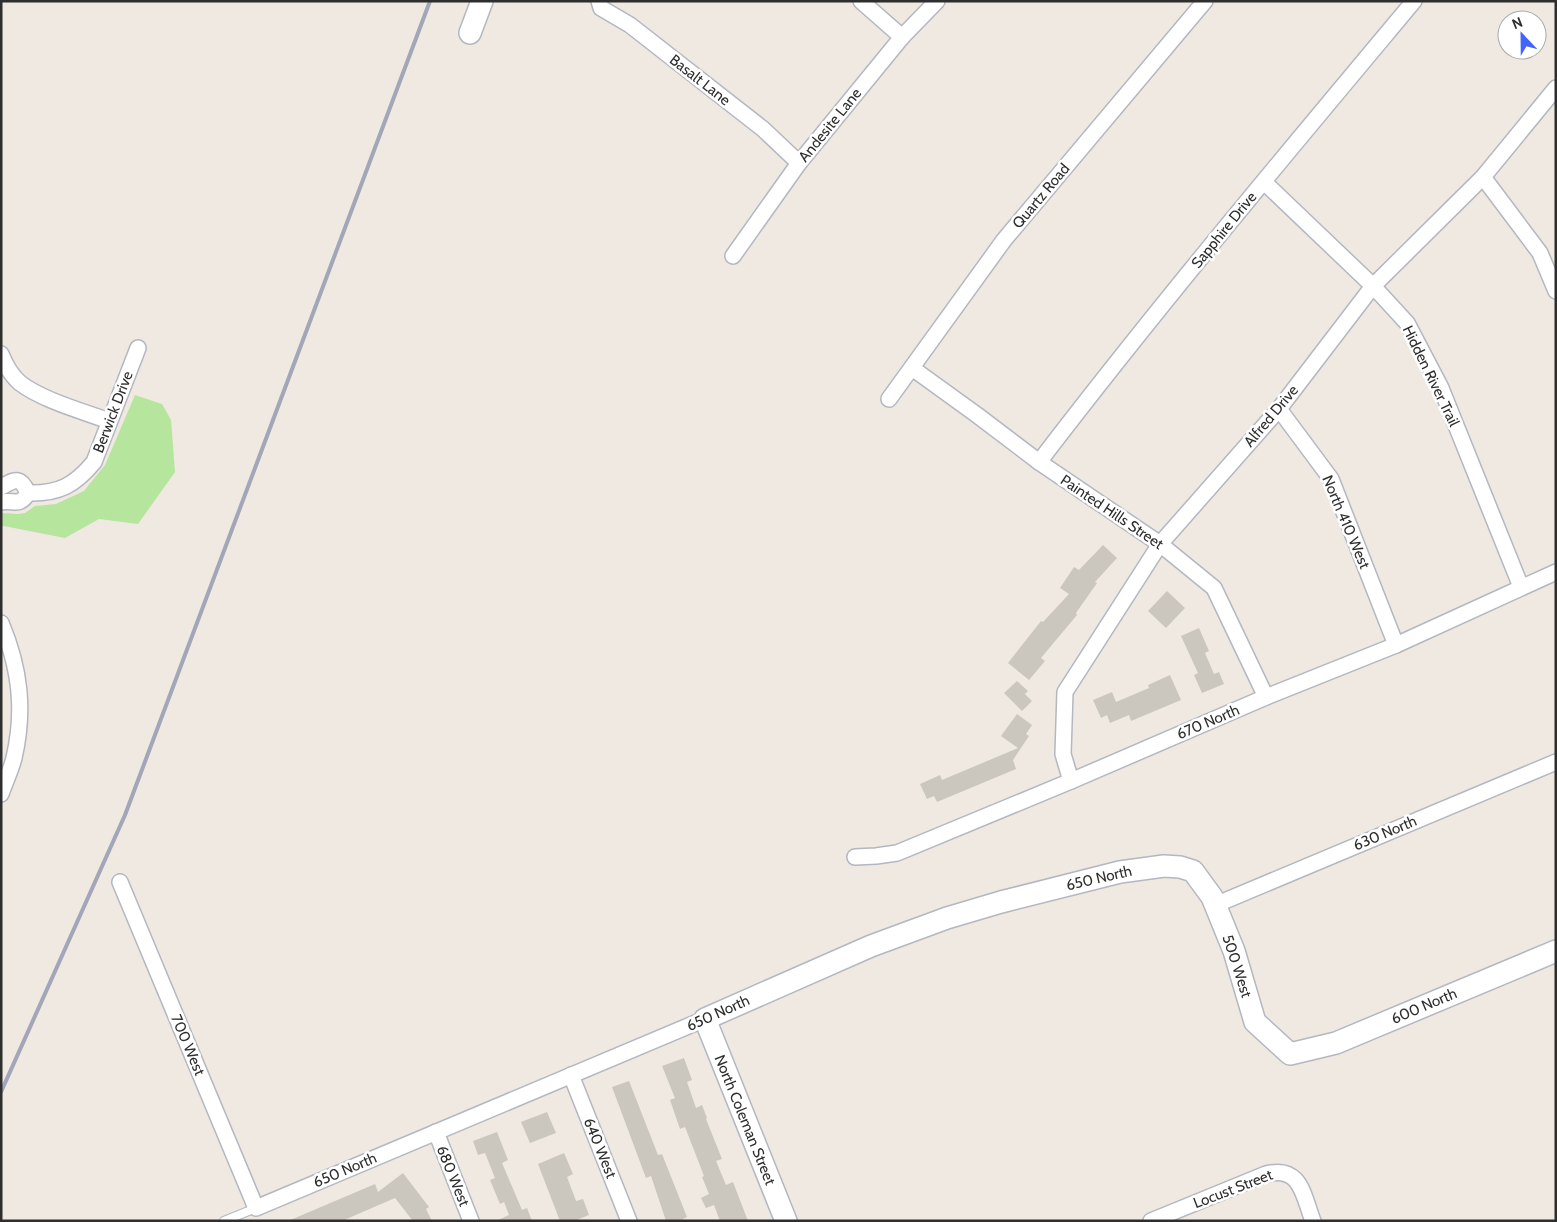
<svg xmlns="http://www.w3.org/2000/svg" width="1557" height="1222" viewBox="0 0 1557 1222" font-family="Cabin,sans-serif">
	<style>
		.green { fill: #b6e59e }
		.building { fill: #cbc7bf }
		.lines { fill: none; stroke-linecap: round; stroke-linejoin: round }
		.lane-casing { stroke: #b4b7c1; stroke-width: 10 }
		.street-casing { stroke: #b4b7c1; stroke-width: 18 }
		.secondary-casing { stroke: #b4b7c1; stroke-width: 24 }
		.lane { stroke: #fff; stroke-width: 8 }
		.street { stroke: #fff; stroke-width: 15 }
		.secondary { stroke: #fff; stroke-width: 21 }
		.rail { stroke: #a3a6b8; stroke-width: 4 }
		.labels { text-anchor: middle; dominant-baseline: central; stroke-width: 5; stroke-linejoin: round; paint-order: stroke }
		.street-label { font-size: 15px; fill: #2e2e2e; stroke: #fff }
	</style>
	<rect width="100%" height="100%" fill="#efe9e1"/>
	<!-- green -->
	<polygon class="green" points="135,395 162,404 171,420 175,472 138,524 99,519 65,538 4,526 1,527 1,513 18,514 25,513 35,506 56,504 84,491 105,465"/>
	<!-- building -->
	<g class="building">
		<polygon points="1103,545 1117,558 1095,582 1097,583 1076,613 1077,615 1041,658 1045,661 1029,680 1008,663 1041,621 1043,622 1069,594 1060,588 1074,567 1079,570"/>
		<polygon points="1167,591 1185,608 1166,628 1148,611"/>
		<polygon points="1199,628 1209,651 1205,653 1214,674 1219,672 1224,684 1202,693 1194,675 1198,673 1181,636"/>
		<polygon points="1170,675 1181,700 1131,721 1129,715 1110,723 1107,715 1101,718 1093,700 1112,692 1116,702 1149,688 1148,685"/>
		<polygon points="1017,681 1028,691 1025,694 1032,701 1022,711 1004,693"/>
		<polygon points="1017,714 1032,725 1026,734 1029,736 1013,760 1016,769 937,802 934,796 927,799 920,784 940,775 942,780 1018,748 1001,736"/>
		<polygon points="684,1058 692,1080 687,1082 696,1108 702,1105 707,1118 706,1119 722,1159 716,1161 726,1185 733,1182 748,1221 720,1221 714,1205 706,1208 701,1198 709,1194 702,1177 704,1176 685,1127 680,1129 670,1100 675,1098 662,1066"/>
		<polygon points="629,1081 658,1155 662,1154 687,1217 679,1221 666,1221 651,1176 646,1178 612,1087"/>
		<polygon points="547,1112 556,1133 530,1143 521,1122"/>
		<polygon points="497,1132 508,1160 502,1163 522,1210 527,1208 532,1221 496,1221 509,1215 504,1202 500,1204 490,1180 495,1178 485,1153 478,1155 473,1141"/>
		<polygon points="564,1153 573,1174 567,1177 576,1201 583,1199 589,1215 574,1221 560,1221 538,1164"/>
		<polygon points="403,1173 429,1207 426,1209 432,1221 413,1221 395,1198 342,1221 288,1221 375,1184 378,1192"/>
	</g>
	<g class="lines">
		<!-- lane casing -->
		<g class="lane-casing">
			<polyline id="lane" points="224,1221 256,1208"/>
		</g>
		<!-- street casing -->
		<g class="street-casing">
			<g id="street">
				<polyline points="599,1 601,8 630,25 763,129 799,163"/>
				<polyline points="861,1 902,37"/>
				<polyline points="1483,177 1540,253 1556,291"/>
				<polyline points="1264,182 1373,286 1407,323 1441,388 1521,587"/>
				<polyline points="733,256 799,163 902,37 937,1"/>
				<path d="M 1,354 C 5,364 12,376 20,383 C 42,400 82,411 109,421"/>
				<polyline points="912,368 977,415 1039,462 1160,544 1214,588 1266,697"/>
				<polyline points="889,399 1004,240 1205,1"/>
				<polyline points="1279,409 1331,479 1396,645"/>
				<path d="M 1039,462 C 1159,305 1287,153 1414,1"/>
				<path d="M 1,487 C 15,480 20,475 28,493"/>
				<path d="M 28,493 C 59,494 75,485 94,462 L 138,348"/>
				<path d="M 1,502 C 14,499 19,508 28,493"/>
				<path d="M 1,623 C 20,668 25,710 14,758 C 11,770 5,782 1,794"/>
				<polyline points="1071,781 1063,754 1065,692 1160,544 1279,409 1373,286 1483,177 1556,88"/>
				<polyline points="855,857 876,856 897,853 1071,781 1266,697 1396,645 1556,572"/>
				<polyline points="120,882 256,1208 705,1019"/>
				<polyline points="1215,905 1556,762"/>
				<polyline points="571,1075 629,1221"/>
				<polyline points="436,1132 471,1221"/>
				<path d="M 1151,1221 L 1266,1174 C 1301,1165 1303,1195 1313,1221"/>
			</g>
		</g>
		<!-- secondary casing -->
		<g class="secondary-casing">
			<g id="secondary">
				<polyline points="470,33 482,1"/>
				<polyline points="786,1221 705,1019 871,946 947,918 1001,902 1120,872 1164,866 1180,867 1193,871 1212,897 1234,951 1255,1022 1290,1054 1336,1043 1556,951"/>
			</g>
		</g>
		<!-- lane -->
		<use href="#lane" class="lane"/>
		<!-- street -->
		<use href="#street" class="street"/>
		<!-- secondary -->
		<use href="#secondary" class="secondary"/>
		<!-- rail -->
		<polyline class="rail" points="1,1092 125,815 430,1"/>
	</g>
	<g class="labels">
		<!-- street labels -->
		<g class="street-label">
			<text transform="translate(700 80) rotate(38)">Basalt Lane</text>
			<text transform="translate(830 125) rotate(-51)">Andesite Lane</text>
			<text transform="translate(1041 196) rotate(-50)">Quartz Road</text>
			<text transform="translate(1224 230) rotate(-51)">Sapphire Drive</text>
			<text transform="translate(1431 376) rotate(64)">Hidden River Trail</text>
			<text transform="translate(113 412) rotate(-69)">Berwick Drive</text>
			<text transform="translate(1271 416) rotate(-50)">Alfred Drive</text>
			<text transform="translate(1112 512) rotate(34)">Painted Hills Street</text>
			<text transform="translate(1346 522) rotate(67)">North 410 West</text>
			<text transform="translate(1208 722) rotate(-23)">670 North</text>
			<text transform="translate(1385 833) rotate(-23)">630 North</text>
			<text transform="translate(1099 878) rotate(-13)">650 North</text>
			<text transform="translate(1237 966) rotate(72)">500 West</text>
			<text transform="translate(1424 1006) rotate(-23)">600 North</text>
			<text transform="translate(718 1013) rotate(-24)">650 North</text>
			<text transform="translate(188 1045) rotate(67)">700 West</text>
			<text transform="translate(745 1120) rotate(68)">North Coleman Street</text>
			<text transform="translate(600 1148) rotate(68)">640 West</text>
			<text transform="translate(345 1170) rotate(-23)">650 North</text>
			<text transform="translate(453 1176) rotate(68)">680 West</text>
			<text transform="translate(1233 1189) rotate(-21)">Locust Street</text>
		</g>
	</g>
	<!-- border -->
	<rect width="1557" height="1222" fill="none" stroke="#2e2e2e" stroke-width="5"/>
	<!-- north arrow -->
	<g transform="translate(1522 35) rotate(338)"><circle r="24" fill="#ffffff" stroke="#ababab"/>
	<path d="M0-4L9 19L0 12L-9 19Z" fill="#4264fb"/>
	<text y="-8" font-size="14" font-weight="bold" text-anchor="middle" fill="#2e2e2e">N</text>
	</g>
</svg>
